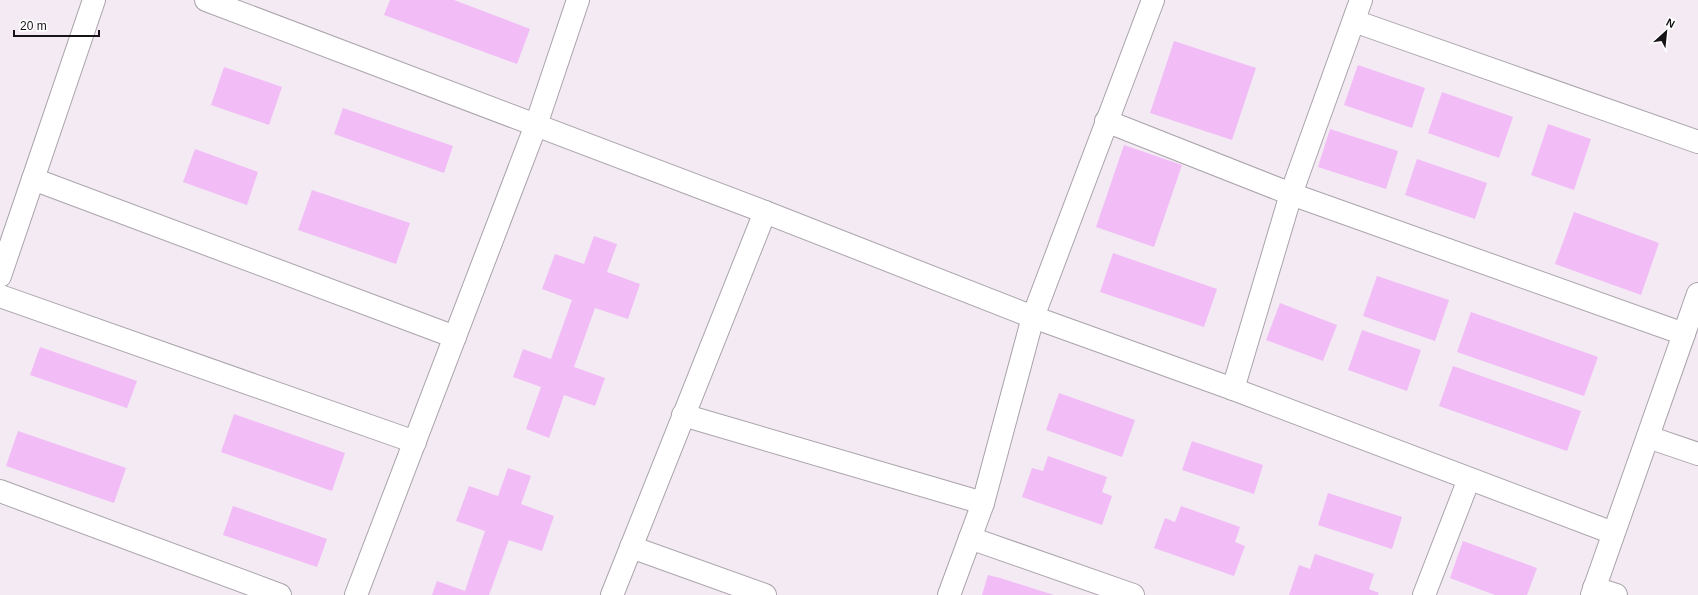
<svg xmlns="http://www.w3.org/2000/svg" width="1698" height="595" viewBox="0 0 1698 595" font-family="Helvetica,sans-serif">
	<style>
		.building { fill: #f2bcf7 }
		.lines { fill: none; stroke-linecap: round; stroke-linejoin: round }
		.street-casing { stroke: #aaa3ab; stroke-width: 24 }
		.street { stroke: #fff; stroke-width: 22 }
	</style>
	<rect width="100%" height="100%" fill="#f3eaf3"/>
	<!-- building -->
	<g class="building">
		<polygon points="390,0 454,0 530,29 517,64 384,15"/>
		<polygon points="1174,41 1256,68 1232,140 1150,113"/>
		<polygon points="1358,65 1425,88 1412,128 1344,105"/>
		<polygon points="224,67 282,87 269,125 211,105"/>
		<polygon points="1442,92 1513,117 1499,158 1428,133"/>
		<polygon points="343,108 453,146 444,173 334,134"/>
		<polygon points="1548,124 1591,139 1574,190 1531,175"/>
		<polygon points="1330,129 1398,151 1386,189 1318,167"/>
		<polygon points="1124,145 1182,165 1154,247 1096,227"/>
		<polygon points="195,149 258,172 247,205 183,182"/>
		<polygon points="1417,159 1487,183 1475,219 1405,195"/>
		<polygon points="312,190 410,223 396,264 298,230"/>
		<polygon points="1574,212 1659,243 1641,295 1555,264"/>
		<polygon points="594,236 617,244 607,272 640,284 628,319 595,308 574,367 605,378 595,406 564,395 549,438 526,429 541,387 513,377 523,349 551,359 572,300 542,289 555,254 584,264"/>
		<polygon points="1113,253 1217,289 1204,327 1100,292"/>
		<polygon points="1377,276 1449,300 1435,341 1363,316"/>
		<polygon points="1280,303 1337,325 1323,361 1266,340"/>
		<polygon points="1471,312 1598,357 1584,396 1457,352"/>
		<polygon points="1362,330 1421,350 1407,391 1348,370"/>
		<polygon points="40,347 137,381 127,408 30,375"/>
		<polygon points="1453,366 1581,411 1567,451 1439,406"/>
		<polygon points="1059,393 1135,420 1122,457 1046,430"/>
		<polygon points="234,414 345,453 332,491 221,452"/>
		<polygon points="18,431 126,468 114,503 6,466"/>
		<polygon points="1192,441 1263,465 1254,494 1182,470"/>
		<polygon points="1048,456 1107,477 1102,492 1112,496 1102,525 1022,497 1032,468 1043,471"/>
		<polygon points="508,468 531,476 521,504 554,516 542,551 509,540 489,595 432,595 437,581 465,591 485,531 456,521 469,486 498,496"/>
		<polygon points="1328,493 1402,517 1392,549 1318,525"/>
		<polygon points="233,506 327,539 317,567 223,535"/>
		<polygon points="1181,506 1240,527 1235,542 1245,546 1234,576 1154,548 1165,518 1175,522"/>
		<polygon points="1463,541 1537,568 1527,595 1495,595 1450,578"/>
		<polygon points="1315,554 1374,574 1369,589 1379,593 1378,595 1289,595 1299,565 1310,569"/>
		<polygon points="988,575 1000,578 1054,595 982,595"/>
	</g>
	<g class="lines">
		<!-- street casing -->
		<g class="street-casing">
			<g id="street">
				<polyline points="206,0 765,212 1033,317 1233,389 1613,533"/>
				<polyline points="1354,21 1698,142"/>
				<polyline points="1106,121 1291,194 1684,334"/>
				<polyline points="33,179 455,337"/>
				<polyline points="0,276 94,0"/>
				<polyline points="0,296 415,442"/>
				<polyline points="1233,389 1291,194 1361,0"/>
				<polyline points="683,415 983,503"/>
				<polyline points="1648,437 1698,454"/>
				<polyline points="0,491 280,595"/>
				<polyline points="970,538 1133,595"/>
				<polyline points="631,547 765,595"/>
				<polyline points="1594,588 1616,595"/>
				<polyline points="356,595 536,125 578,0"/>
				<polyline points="612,595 765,212"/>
				<polyline points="949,595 983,503 1033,317 1153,0"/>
				<polyline points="1424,595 1469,479"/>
				<polyline points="1592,595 1698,294"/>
			</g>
		</g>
		<!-- street -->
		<use href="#street" class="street"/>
	</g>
	<!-- north arrow -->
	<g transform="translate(1666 32) rotate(27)" stroke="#ffffff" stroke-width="3" paint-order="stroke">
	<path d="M0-3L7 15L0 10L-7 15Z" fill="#171417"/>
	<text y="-6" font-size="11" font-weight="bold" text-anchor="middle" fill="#171417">N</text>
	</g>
	<!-- scale -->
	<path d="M14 30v6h85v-6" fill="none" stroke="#171417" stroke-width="2"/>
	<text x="20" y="30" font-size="12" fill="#171417" stroke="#ffffff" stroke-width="3" paint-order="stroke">20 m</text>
</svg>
